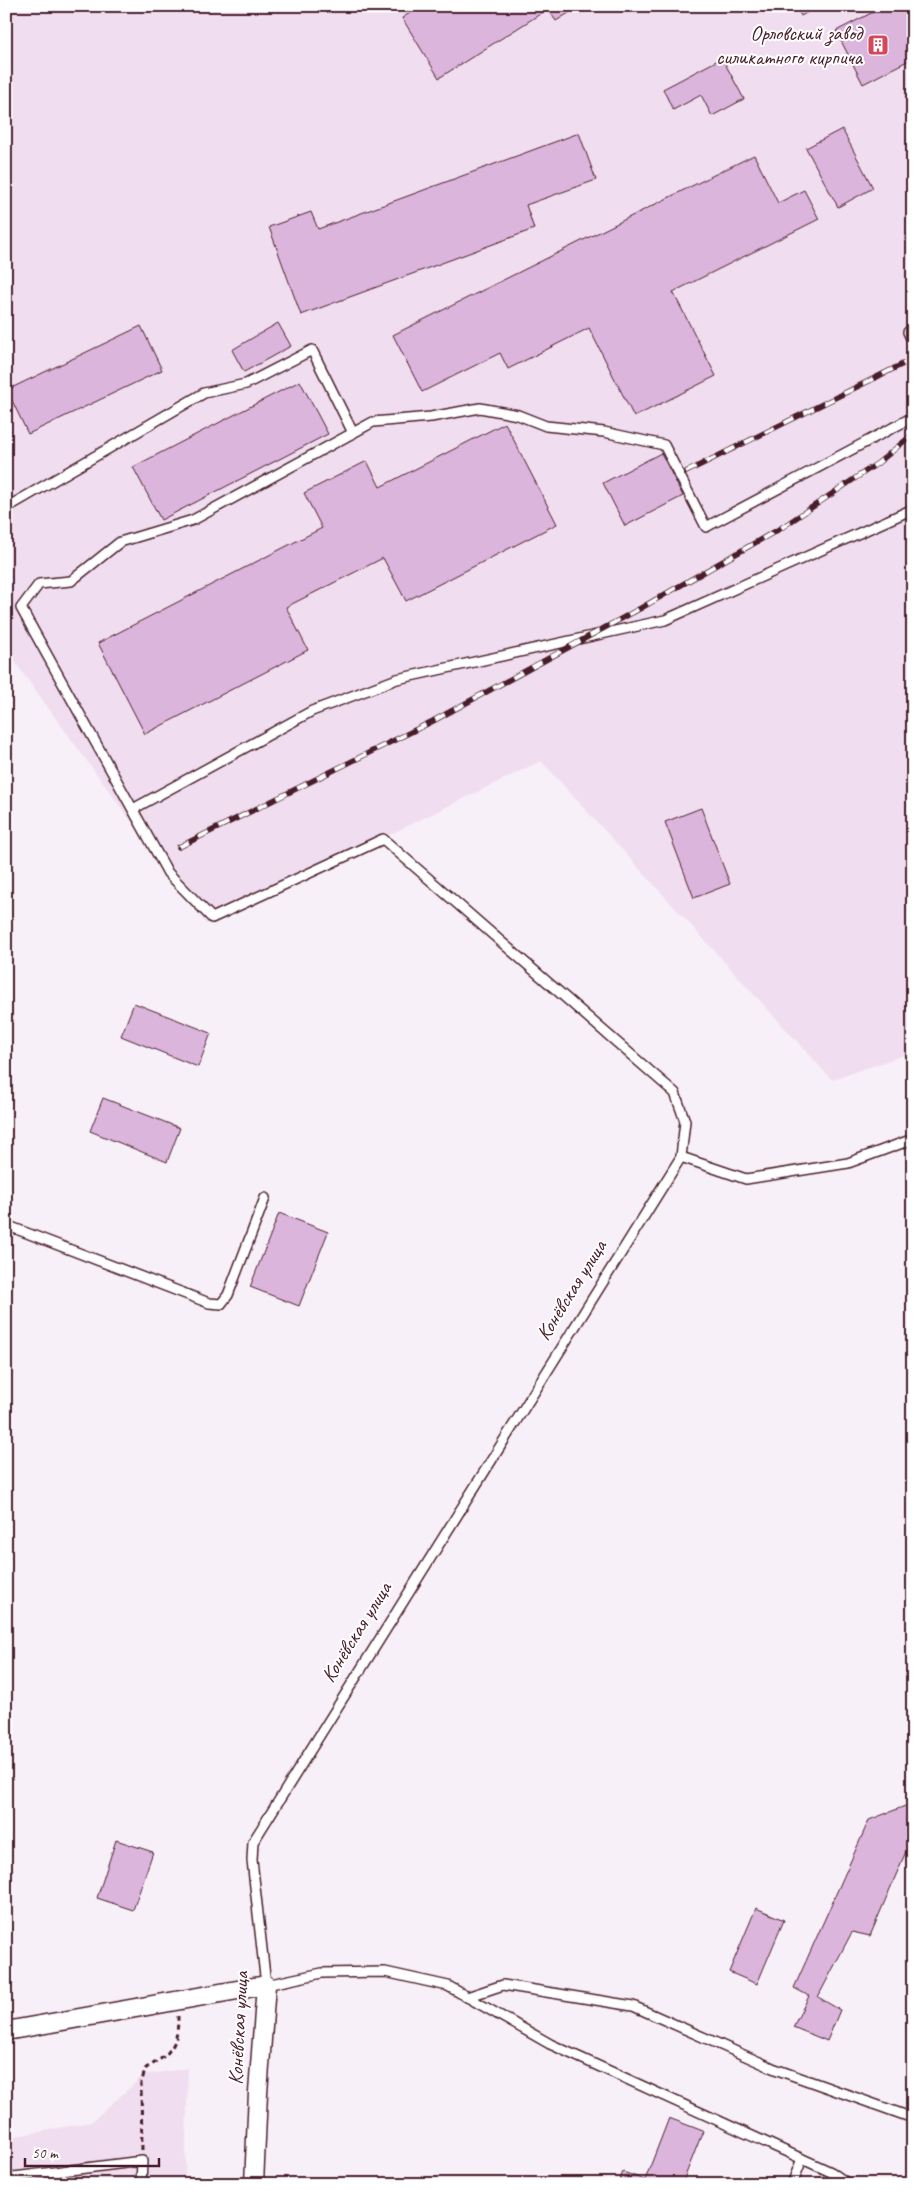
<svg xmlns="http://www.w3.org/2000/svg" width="919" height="2190" viewBox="0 0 919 2190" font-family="Caveat,sans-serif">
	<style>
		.built { fill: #f0def0 }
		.building { fill: #dcb5dd; stroke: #4a1f2b }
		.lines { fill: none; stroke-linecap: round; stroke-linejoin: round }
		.lane-casing { stroke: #4a1f2b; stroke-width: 12 }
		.street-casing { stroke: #4a1f2b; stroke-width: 21 }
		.path { stroke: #4a1f2b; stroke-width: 3; stroke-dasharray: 5 4; stroke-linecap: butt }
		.lane { stroke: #fff; stroke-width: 9 }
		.street { stroke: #fff; stroke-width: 18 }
		.rail-casing { stroke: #4a1f2b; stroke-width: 5.5 }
		.rail { stroke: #fff; stroke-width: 4; stroke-dasharray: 11; stroke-linecap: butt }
		.labels { text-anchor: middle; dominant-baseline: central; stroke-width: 4; stroke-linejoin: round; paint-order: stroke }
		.poi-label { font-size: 21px; fill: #4a1f2b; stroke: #fff; text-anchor: end }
		.street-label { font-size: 21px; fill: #4a1f2b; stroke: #fff }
	</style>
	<rect width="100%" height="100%" fill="#f8f0f8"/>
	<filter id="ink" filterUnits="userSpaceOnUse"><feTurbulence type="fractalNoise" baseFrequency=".02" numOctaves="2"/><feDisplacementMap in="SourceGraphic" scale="10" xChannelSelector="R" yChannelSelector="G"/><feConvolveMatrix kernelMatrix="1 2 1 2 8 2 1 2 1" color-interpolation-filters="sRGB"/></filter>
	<g filter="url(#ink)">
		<!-- built -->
		<g class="built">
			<polygon points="6,6 913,6 913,1052 832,1080 541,761 206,924 6,650"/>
			<polygon points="188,2068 185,2184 6,2184 6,2138 91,2122 144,2075"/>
		</g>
		<!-- building -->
		<g class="building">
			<polygon points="421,6 580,6 556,21 548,9 439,78 402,18"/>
			<polygon points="796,6 818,6 801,16"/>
			<polygon points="885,6 913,6 913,58 863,84 836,31"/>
			<polygon points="722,58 744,99 712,116 701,95 673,110 663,89"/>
			<polygon points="842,129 873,188 838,207 806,148"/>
			<polygon points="579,133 596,180 526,205 534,229 301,315 269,227 311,212 318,229"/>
			<polygon points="754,155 778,203 804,190 819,219 673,292 716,376 634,417 589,328 508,369 500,353 422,392 393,335"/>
			<polygon points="278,323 291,346 244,372 232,350"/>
			<polygon points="141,326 162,370 28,434 7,390"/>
			<polygon points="300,381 328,434 161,520 133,467"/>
			<polygon points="505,423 557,524 406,601 383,558 286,607 308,650 145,734 98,643 322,528 304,493 367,461 380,487"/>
			<polygon points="661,453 683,496 625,526 603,483"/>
			<polygon points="701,808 730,884 694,898 665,822"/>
			<polygon points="134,1003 211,1033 198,1067 121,1036"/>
			<polygon points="103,1098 180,1128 167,1162 90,1131"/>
			<polygon points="279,1213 328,1232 299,1306 250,1287"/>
			<polygon points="913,1803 913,1835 870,1936 852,1932 818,1997 840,2010 827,2041 793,2027 809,1996 794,1988 869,1820"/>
			<polygon points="116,1840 153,1852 133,1910 97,1898"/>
			<polygon points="756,1908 784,1920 757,1984 729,1972"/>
			<polygon points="669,2118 703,2131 682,2184 618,2184 623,2172 645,2180"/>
		</g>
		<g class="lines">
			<!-- lane casing -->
			<g class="lane-casing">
				<g id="lane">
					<polyline points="913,330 908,332 913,342"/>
					<polyline points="6,508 204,393 246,384 312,350 353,433"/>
					<polyline points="133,809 312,711 397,679 665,620 913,509"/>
					<polyline points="681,1157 746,1179 848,1163 913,1139"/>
					<polyline points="6,1225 209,1303 221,1304 228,1295 265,1198"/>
					<polyline points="467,1997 503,1985 633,2006 775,2069 913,2118"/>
					<polyline points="6,2178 142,2161 141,2184"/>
					<polyline points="792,2184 802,2159"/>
					<polyline points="848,2184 831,2172 550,2044 448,1986 385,1972 322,1973 266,1985 252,1860 253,1842 681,1157 685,1121 675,1093 383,839 212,918 168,873 21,608 39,584 71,581 120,542 193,520 373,422 431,417 480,408 518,415 546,426 604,432 664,445 706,527 913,417"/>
				</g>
			</g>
			<!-- street casing -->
			<g class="street-casing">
				<polyline id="street" points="6,2031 266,1985 258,2093 254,2184"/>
			</g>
			<!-- path -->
			<path class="path" d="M 142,2150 L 141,2083 L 146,2068 C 171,2054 178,2046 178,2016"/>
			<!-- lane -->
			<use href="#lane" class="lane"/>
			<!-- street -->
			<use href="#street" class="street"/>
			<!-- rail casing -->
			<g class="rail-casing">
				<g id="rail">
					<polyline points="686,472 913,359"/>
					<polyline points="179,847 433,721 641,608 781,528 878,463 913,434"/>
				</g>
			</g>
			<!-- rail -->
			<use href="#rail" class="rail"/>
		</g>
	</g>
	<!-- icons -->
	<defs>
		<g id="building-square" transform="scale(1.125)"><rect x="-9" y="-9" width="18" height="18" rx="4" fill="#d1495b" stroke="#fff"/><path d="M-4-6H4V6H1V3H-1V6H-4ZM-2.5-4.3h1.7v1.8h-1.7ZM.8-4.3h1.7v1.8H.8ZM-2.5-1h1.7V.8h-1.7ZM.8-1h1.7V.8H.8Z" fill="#fff"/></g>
	</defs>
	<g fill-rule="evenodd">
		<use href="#building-square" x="878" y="45"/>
	</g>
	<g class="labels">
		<!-- poi labels -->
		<g class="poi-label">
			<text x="862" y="33">Орловский завод<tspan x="862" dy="24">силикатного кирпича</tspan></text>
		</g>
		<!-- street labels -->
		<g class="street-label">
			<text transform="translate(571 1290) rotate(-58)">Конёвская улица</text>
			<text transform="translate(356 1632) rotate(-58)">Конёвская улица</text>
			<text transform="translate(238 2028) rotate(-87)">Конёвская улица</text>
		</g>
	</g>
	<!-- margin -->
	<rect width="919" height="2190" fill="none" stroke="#fff" stroke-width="25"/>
	<rect x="12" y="12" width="894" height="2165" fill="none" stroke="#4a1f2b" stroke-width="2" filter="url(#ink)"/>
	<!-- scale -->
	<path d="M25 2158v8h134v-8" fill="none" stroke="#4a1f2b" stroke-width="2.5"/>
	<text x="32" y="2158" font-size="15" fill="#4a1f2b" stroke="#ffffff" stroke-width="4" paint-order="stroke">50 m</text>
</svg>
